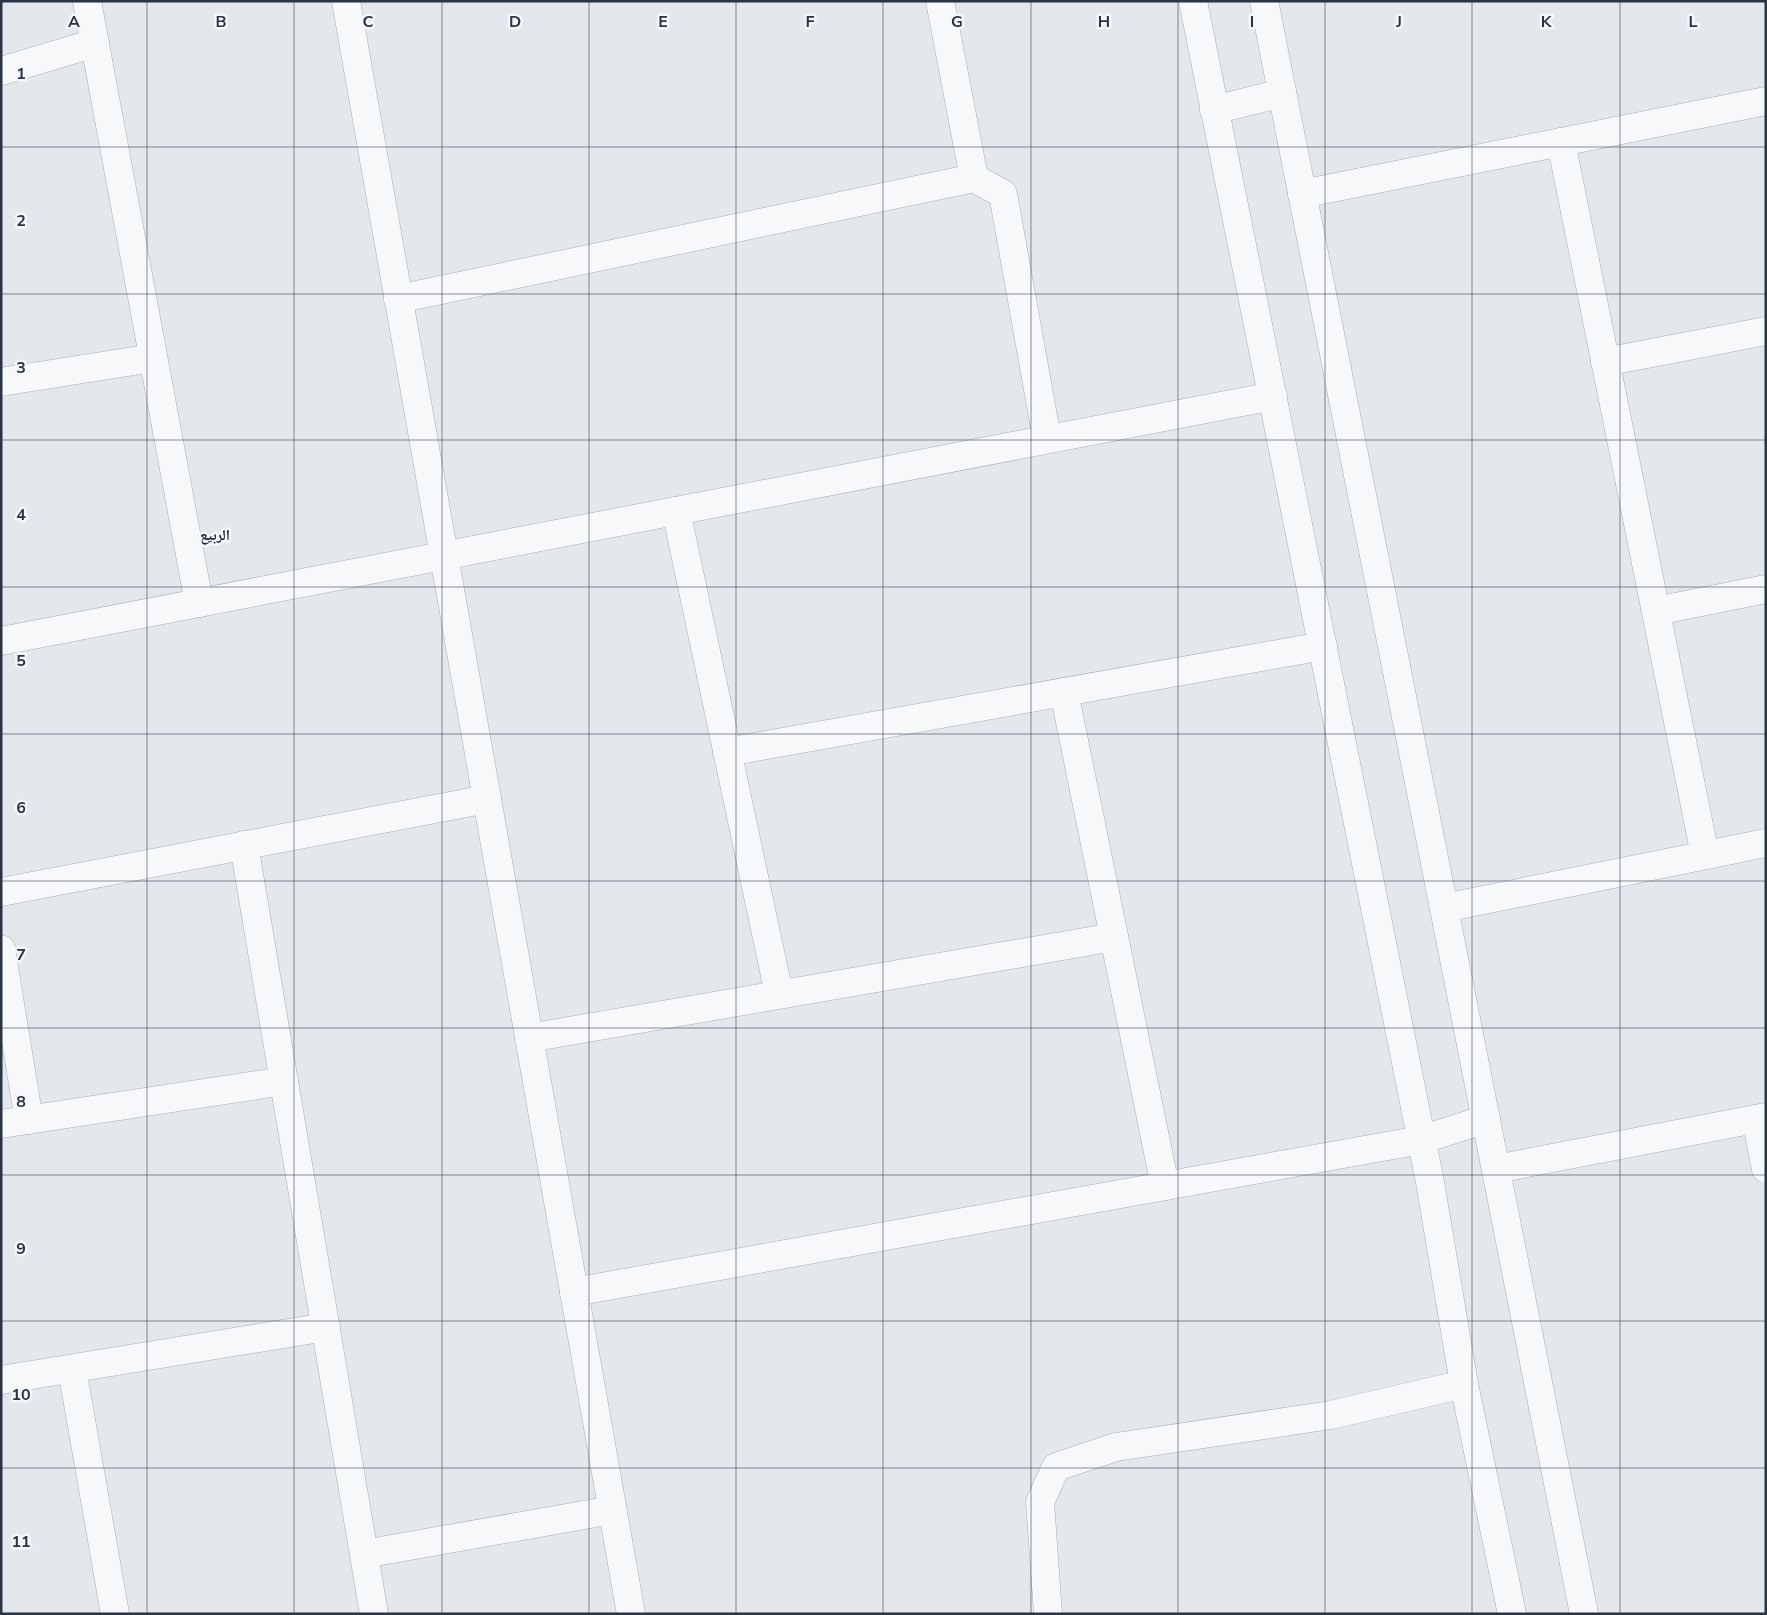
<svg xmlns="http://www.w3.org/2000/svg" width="1767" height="1615" viewBox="0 0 1767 1615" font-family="'Nunito Sans','Noto Naskh Arabic',sans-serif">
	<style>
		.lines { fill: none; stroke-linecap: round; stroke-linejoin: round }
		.minor-casing { stroke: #a9aeb7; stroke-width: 29 }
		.minor { stroke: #f7f8fa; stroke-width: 28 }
		.grid { fill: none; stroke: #2b3445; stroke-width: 1; stroke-opacity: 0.55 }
		.labels { text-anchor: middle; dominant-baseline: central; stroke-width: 5; stroke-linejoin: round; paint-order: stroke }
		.neighbourhood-label { font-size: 15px; font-weight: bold; fill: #1d2536; stroke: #f4f6f9 }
		.grid-label { font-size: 16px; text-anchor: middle; font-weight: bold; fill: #2b3445; stroke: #f4f6f9; stroke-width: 5; stroke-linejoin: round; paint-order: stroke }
	</style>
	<rect width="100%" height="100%" fill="#e4e7ec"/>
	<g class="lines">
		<!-- minor casing -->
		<g class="minor-casing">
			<g id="minor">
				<polyline points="87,1 199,603"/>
				<polyline points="346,1 631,1614"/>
				<polyline points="940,1 974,178"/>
				<polyline points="1193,1 1430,1182 1464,1384 1512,1614"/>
				<polyline points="1264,1 1584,1614"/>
				<polyline points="1,71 95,43"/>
				<polyline points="1214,110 1282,93"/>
				<polyline points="1561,142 1705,855"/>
				<polyline points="1302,194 1766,101"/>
				<polyline points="398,299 974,178 1003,194 1047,439"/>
				<polyline points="1605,362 1766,331"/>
				<polyline points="1,382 153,358"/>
				<polyline points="676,511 779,994"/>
				<polyline points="1656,611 1766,589"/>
				<polyline points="1,641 1273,396"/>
				<polyline points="1064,692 1165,1186"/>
				<polyline points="727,752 1323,646"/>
				<polyline points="244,845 374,1614"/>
				<polyline points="1,892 487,799"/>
				<polyline points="1444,908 1766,843"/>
				<polyline points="1,949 29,1120"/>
				<polyline points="529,1038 1114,937"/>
				<polyline points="1756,1119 1766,1169"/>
				<polyline points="1,1124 284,1081"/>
				<polyline points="1496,1169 1766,1117"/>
				<polyline points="574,1292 1421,1140 1486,1119"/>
				<polyline points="72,1369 115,1614"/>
				<polyline points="1,1380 326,1327"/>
				<polyline points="364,1554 612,1510"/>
				<polyline points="1048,1614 1040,1502 1056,1467 1116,1447 1331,1415 1464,1384"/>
			</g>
		</g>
		<!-- minor -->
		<use href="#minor" class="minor"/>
	</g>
	<!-- grid -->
	<path class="grid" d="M 147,1 L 147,1614M 294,1 L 294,1614M 442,1 L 442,1614M 589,1 L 589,1614M 736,1 L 736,1614M 883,1 L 883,1614M 1031,1 L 1031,1614M 1178,1 L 1178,1614M 1325,1 L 1325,1614M 1472,1 L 1472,1614M 1620,1 L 1620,1614M 1,147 L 1766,147M 1,294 L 1766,294M 1,440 L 1766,440M 1,587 L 1766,587M 1,734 L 1766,734M 1,881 L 1766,881M 1,1028 L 1766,1028M 1,1175 L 1766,1175M 1,1321 L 1766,1321M 1,1468 L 1766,1468"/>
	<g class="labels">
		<!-- neighbourhood labels -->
		<g class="neighbourhood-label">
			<text x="215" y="535">الربيع</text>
		</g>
	</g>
	<g class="grid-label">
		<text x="74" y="27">A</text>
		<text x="221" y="27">B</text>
		<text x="368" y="27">C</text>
		<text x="515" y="27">D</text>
		<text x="663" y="27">E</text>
		<text x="810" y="27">F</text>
		<text x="957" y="27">G</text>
		<text x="1104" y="27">H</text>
		<text x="1252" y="27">I</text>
		<text x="1399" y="27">J</text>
		<text x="1546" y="27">K</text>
		<text x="1693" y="27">L</text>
		<text x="21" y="79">1</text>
		<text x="21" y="226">2</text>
		<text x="21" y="373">3</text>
		<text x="21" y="520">4</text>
		<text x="21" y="666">5</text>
		<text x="21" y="813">6</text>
		<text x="21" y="960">7</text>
		<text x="21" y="1107">8</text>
		<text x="21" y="1254">9</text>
		<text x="21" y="1400">10</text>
		<text x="21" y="1547">11</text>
	</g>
	<!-- border -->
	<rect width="1767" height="1615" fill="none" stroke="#2b3445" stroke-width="5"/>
</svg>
